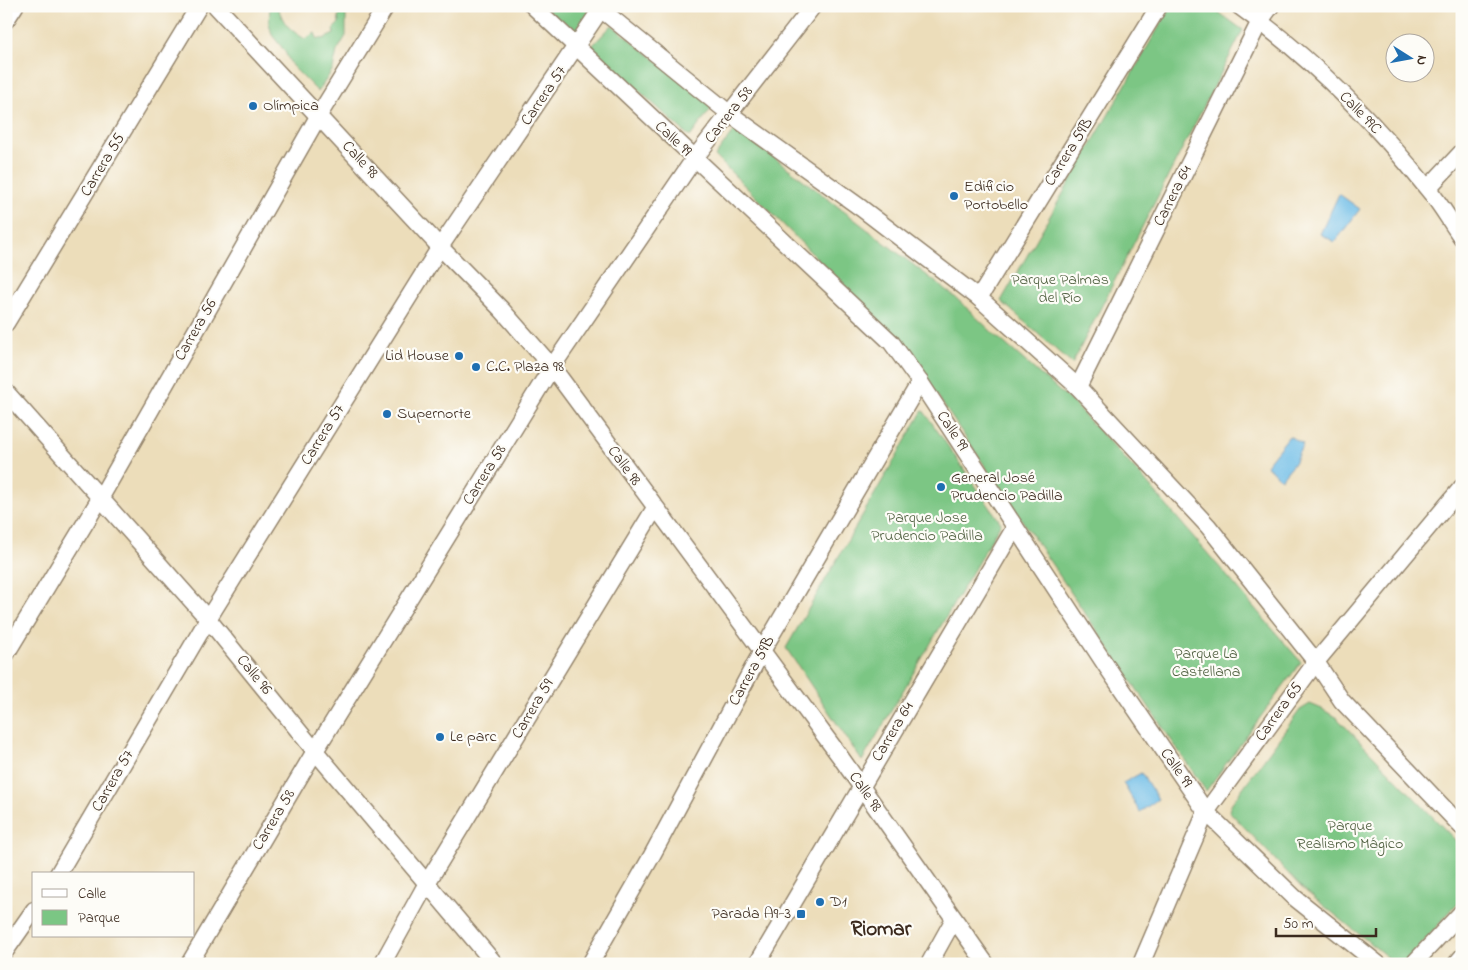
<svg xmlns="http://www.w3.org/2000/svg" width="1468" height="970" viewBox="0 0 1468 970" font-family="'Indie Flower',sans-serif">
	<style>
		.green { fill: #7bc684; stroke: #5b7851 }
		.water { fill: #6cbce7; stroke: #547382 }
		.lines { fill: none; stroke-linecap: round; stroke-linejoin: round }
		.minor-casing { stroke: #94846c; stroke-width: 19 }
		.minor { stroke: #fff; stroke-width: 16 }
		.poi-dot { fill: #1f6fb2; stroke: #fdfcf7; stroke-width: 2 }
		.labels { text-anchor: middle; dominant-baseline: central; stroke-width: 4.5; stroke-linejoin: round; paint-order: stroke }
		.street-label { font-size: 16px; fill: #3b2a1e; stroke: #fdfcf7 }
		.poi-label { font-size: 16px; fill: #3b2a1e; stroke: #fdfcf7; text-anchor: start }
		.park-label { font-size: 16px; fill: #516142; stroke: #fdfcf7 }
		.district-label { font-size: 21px; font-weight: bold; fill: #3b2a1e; stroke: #fdfcf7 }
	</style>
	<rect width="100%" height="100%" fill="#fdfcf7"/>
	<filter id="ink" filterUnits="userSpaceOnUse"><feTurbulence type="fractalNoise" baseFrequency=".02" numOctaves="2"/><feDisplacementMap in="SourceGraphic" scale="10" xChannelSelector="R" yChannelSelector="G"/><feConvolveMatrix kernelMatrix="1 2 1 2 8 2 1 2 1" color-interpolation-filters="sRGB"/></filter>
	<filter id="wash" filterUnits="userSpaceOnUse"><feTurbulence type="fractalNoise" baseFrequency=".0096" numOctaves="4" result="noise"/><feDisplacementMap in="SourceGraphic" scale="20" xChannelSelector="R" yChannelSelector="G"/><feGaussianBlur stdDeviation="1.12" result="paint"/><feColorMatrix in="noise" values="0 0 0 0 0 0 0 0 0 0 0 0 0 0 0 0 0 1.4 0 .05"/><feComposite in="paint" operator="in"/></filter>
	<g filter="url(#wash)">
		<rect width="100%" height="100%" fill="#ecddba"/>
		<!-- green -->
		<g class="green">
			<path d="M 270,6 L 278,6 C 282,23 290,30 305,39 L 315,33 L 317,38 L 323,39 L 334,34 L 333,29 L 339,23 L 338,16 L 343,11 L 346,13 L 346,36 L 337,51 L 333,69 L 318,92 L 292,66 L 284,50 L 272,35 L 269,23 Z"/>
			<polygon points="544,6 583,6 590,13 575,36"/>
			<polygon points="1171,6 1210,6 1243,30 1072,364 1001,301"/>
			<polygon points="612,25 713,106 690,137 591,47"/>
			<polygon points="736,128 955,297 994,334 1074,404 1142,477 1301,662 1206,791 902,344 715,156"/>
			<polygon points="923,410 1001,523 862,761 786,648"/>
			<polygon points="1310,704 1322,709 1337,718 1462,847 1462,898 1404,964 1396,964 1302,888 1229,811 1231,804 1300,710"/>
		</g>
		<!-- water -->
		<g class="water">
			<polygon points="1339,194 1360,209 1335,242 1320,234"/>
			<polygon points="1289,436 1303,444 1294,463 1281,479 1266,465"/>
			<polygon points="1141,773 1158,799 1140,812 1123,783"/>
		</g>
	</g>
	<g filter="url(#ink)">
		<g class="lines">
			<!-- minor casing -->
			<g class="minor-casing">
				<g id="minor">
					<polyline points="216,6 440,247 502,310 552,367 839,755 986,964"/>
					<polyline points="533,6 891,342 920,382 1107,667 1206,812 1295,898 1378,964"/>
					<polyline points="597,6 730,114 861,208 979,298 1078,387 1208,526 1316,662 1342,701 1462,827"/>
					<path d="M 1239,6 C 1309,56 1373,120 1427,188 C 1440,203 1450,221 1462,238"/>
					<polyline points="6,20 15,6"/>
					<polyline points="1428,188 1462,152"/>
					<polyline points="979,298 1159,6"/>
					<polyline points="6,323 199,6"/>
					<polyline points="1078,387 1260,21 1271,6"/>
					<polyline points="6,392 208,619 315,751 495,964"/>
					<polyline points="6,654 101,497 319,115 386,6"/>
					<polyline points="58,874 208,619 440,247 603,6"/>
					<polyline points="6,950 34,910"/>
					<polyline points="189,964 315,751 552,367 694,159 813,6"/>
					<polyline points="382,964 427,883 655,508"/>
					<polyline points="590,964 650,859 762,651 920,382"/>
					<polyline points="757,964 1015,527"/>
					<polyline points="929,964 954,919"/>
					<polyline points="1141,964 1206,812 1316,662 1462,487"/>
					<polyline points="1413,964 1462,912"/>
					<polyline points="1456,964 1462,957"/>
				</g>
			</g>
			<!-- minor -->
			<use href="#minor" class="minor"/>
		</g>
	</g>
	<!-- markers -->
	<g class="poi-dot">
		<circle cx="253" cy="106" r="5"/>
		<circle cx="954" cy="196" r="5"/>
		<circle cx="459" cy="356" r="5"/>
		<circle cx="476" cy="367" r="5"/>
		<circle cx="387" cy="414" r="5"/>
		<circle cx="941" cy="487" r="5"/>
		<circle cx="440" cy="737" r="5"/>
		<circle cx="820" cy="902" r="5"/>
		<rect x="796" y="909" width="10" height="10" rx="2.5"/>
	</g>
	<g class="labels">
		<!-- street labels -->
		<g class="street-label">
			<text transform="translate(544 96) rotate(-56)">Carrera 57</text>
			<text transform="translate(1360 113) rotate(46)">Calle 99C</text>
			<text transform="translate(729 115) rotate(-52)">Carrera 58</text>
			<text transform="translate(673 139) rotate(43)">Calle 99</text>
			<text transform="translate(1069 152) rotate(-58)">Carrera 59B</text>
			<text transform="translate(360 160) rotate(47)">Calle 98</text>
			<text transform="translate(103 165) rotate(-59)">Carrera 55</text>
			<text transform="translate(1173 196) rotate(-63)">Carrera 64</text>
			<text transform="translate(196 330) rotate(-60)">Carrera 56</text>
			<text transform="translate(952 431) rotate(57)">Calle 99</text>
			<text transform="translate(323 435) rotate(-58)">Carrera 57</text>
			<text transform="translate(624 466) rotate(54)">Calle 98</text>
			<text transform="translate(485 475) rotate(-58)">Carrera 58</text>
			<text transform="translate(752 671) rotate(-61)">Carrera 59B</text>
			<text transform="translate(254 675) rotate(51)">Calle 96</text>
			<text transform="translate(533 709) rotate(-59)">Carrera 59</text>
			<text transform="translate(1279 712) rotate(-54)">Carrera 65</text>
			<text transform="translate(893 732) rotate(-59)">Carrera 64</text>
			<text transform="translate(1176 768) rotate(55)">Calle 99</text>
			<text transform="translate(113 781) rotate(-60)">Carrera 57</text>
			<text transform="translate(865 792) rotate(55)">Calle 98</text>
			<text transform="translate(274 820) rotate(-59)">Carrera 58</text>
		</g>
		<!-- poi labels -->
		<g class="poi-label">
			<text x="263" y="106">Olímpica</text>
			<text x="964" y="187">Edificio<tspan x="964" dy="18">Portobello</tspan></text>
			<text x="449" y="356" text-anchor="end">Lid House</text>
			<text x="486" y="367">C.C. Plaza 98</text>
			<text x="397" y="414">Supernorte</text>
			<text x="951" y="478">General José<tspan x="951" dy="18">Prudencio Padilla</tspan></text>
			<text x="450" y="737">Le parc</text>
			<text x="830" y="902">D1</text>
			<text x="791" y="914" text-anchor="end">Parada A9-3</text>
		</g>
		<!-- park labels -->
		<g class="park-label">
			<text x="1060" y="280">Parque Palmas<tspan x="1060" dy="18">del Río</tspan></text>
			<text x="927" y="518">Parque Jose<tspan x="927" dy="18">Prudencio Padilla</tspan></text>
			<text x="1206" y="654">Parque La<tspan x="1206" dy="18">Castellana</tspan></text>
			<text x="1350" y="826">Parque<tspan x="1350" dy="18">Realismo Mágico</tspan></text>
		</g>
		<!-- district labels -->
		<g class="district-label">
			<text x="881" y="930">Riomar</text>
		</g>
	</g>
	<!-- margin -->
	<rect width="1468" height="970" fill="none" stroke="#fdfcf7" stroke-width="25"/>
	<!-- legend -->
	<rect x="32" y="872" width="162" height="65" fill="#fdfcf7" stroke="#afa8a0"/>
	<rect x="42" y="889" width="25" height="8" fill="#ffffff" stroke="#afa8a0"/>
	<text x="78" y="898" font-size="15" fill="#3b2a1e">Calle</text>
	<rect x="42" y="910" width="25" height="15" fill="#7bc684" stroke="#afa8a0"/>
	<text x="78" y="922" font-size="15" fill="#3b2a1e">Parque</text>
	<!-- north arrow -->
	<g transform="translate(1410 58) rotate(101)"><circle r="24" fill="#fdfcf7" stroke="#afa8a0"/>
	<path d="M0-4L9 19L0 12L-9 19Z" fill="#1f6fb2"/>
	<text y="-8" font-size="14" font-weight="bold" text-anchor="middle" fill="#3b2a1e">N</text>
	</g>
	<!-- scale -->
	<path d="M1276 928v8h100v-8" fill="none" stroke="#3b2a1e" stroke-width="2.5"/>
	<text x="1283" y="928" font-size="15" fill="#3b2a1e" stroke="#fdfcf7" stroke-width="4" paint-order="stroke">50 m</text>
</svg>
